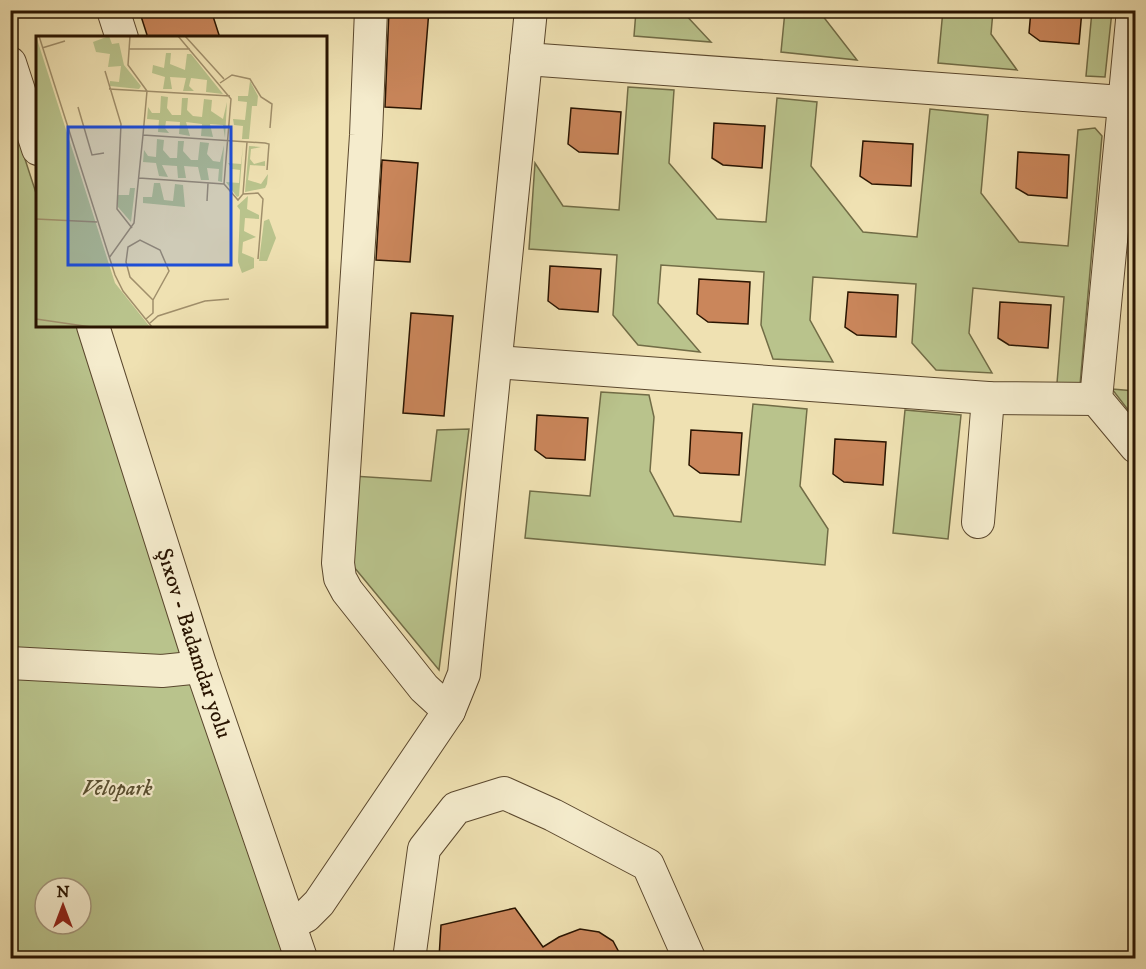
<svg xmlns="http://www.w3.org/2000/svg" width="1146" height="969" viewBox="0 0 1146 969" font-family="'IM FELL DW Pica',serif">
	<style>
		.green { fill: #b9c38c; stroke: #716c46; stroke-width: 1.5; fill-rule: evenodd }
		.building { fill: #ca865b; stroke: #291401; stroke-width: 1.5 }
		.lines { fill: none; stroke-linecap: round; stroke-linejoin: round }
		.minor-casing { stroke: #5a472d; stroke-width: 34 }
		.minor { stroke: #f5eccd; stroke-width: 32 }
		.labels { text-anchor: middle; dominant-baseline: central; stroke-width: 4.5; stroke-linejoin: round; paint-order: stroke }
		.street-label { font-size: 22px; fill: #291401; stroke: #f5eccd }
		.park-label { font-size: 22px; font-style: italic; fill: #5b5132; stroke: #f5eccd }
		.inset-road { fill: none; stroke: #a08f6b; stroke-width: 1.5 }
		.view { fill: #1d4ed8; fill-opacity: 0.15; stroke: #1d4ed8; stroke-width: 3 }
		.inset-edge { fill: none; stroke: #291401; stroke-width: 3 }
	</style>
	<rect width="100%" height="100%" fill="#efe1b2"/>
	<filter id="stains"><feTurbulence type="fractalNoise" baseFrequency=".00333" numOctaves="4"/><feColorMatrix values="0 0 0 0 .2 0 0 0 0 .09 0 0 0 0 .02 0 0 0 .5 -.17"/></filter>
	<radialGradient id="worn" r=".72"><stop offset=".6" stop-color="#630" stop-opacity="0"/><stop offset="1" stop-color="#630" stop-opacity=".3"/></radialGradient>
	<!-- green -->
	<g class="green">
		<polygon points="943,10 993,11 991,34 1017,70 938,63"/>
		<polygon points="636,11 682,11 711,42 634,36"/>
		<polygon points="785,11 822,11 822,15 857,60 781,52"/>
		<polygon points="1092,11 1112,11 1105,77 1086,76"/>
		<polygon points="628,87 674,90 669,163 717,219 766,222 777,98 817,102 811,166 863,232 917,237 930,109 988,115 981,193 1019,242 1068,246 1078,130 1095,128 1102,136 1080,385 1057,383 1064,297 973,288 969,333 992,373 936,370 912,343 916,284 813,277 810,320 833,362 773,359 761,325 764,272 661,265 658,303 700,352 638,345 613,315 617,255 529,249 535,163 563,206 619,210"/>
		<path d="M 10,113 L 37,196 L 38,326 L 80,326 L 285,958 L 11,958 ZM 45,888 L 81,888 L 81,924 L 45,924 Z"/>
		<polygon points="1112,389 1135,391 1135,419"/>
		<polygon points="601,392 649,395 654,417 650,471 674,516 741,522 753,404 807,409 800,486 828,529 825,565 525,538 530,491 590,496"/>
		<polygon points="905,410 961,415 948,539 893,533"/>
		<polygon points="469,429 439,670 349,561 353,476 431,481 437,430"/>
	</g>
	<!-- building -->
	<g class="building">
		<polygon points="139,10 211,10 220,38 148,38"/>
		<polygon points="389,10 429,10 421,109 385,107"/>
		<polygon points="1031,10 1082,10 1079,44 1040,41 1029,33"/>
		<polygon points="571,108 621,112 618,154 579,152 568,144"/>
		<polygon points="714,123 765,126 762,168 723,165 712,158"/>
		<polygon points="863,141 913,144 911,186 872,184 860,176"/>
		<polygon points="1018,152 1069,155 1067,198 1028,195 1016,188"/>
		<polygon points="382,160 418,163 410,262 376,260"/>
		<polygon points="550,266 601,269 598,312 559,309 548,301"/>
		<polygon points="699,279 750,282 748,324 708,322 697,314"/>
		<polygon points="848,292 898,295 896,337 857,335 845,327"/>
		<polygon points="1000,302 1051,305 1048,348 1009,345 998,338"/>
		<polygon points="411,313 453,316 444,416 403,413"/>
		<polygon points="537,415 588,418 585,460 546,458 535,450"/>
		<polygon points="691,430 742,433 739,475 700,473 689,465"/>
		<polygon points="835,439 886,442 883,485 844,482 833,474"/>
		<polygon points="515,908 543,947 559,937 580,929 599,932 613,941 622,958 439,958 441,925"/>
	</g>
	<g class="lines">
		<!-- minor casing -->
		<g class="minor-casing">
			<g id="minor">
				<polyline points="113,10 122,38"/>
				<polyline points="371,10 366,135 338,563 340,578 347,591 424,688 449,711"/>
				<polyline points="1133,10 1096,399 1136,447"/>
				<polyline points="526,59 1136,103"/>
				<polyline points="10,63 38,149"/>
				<path id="s1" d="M 93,326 L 201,667 L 301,958"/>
				<polyline points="496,362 988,398 1096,399"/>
				<polyline points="978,522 988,398"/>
				<polyline points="10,663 162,671 201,667"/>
				<polyline points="290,924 306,916 319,903 449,711 464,674 531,10"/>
				<polyline points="412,958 410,952 424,849 456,808 504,793 553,815 648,865 689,958"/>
			</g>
		</g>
		<!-- minor -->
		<use href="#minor" class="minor"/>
	</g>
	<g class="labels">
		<!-- street labels -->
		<g class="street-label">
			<text stroke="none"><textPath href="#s1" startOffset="333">Şıxov - Badamdar yolu</textPath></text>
		</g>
		<!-- park labels -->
		<g class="park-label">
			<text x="117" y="788">Velopark</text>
		</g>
	</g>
	<!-- overview -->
	<g transform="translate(36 36)">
		<rect width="291" height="291" fill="#efe1b2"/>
		<path d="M 0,0 L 79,247 L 114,291 L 0,291 ZM 73,0 L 76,8 L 83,7 L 88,29 L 105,50 L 103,53 L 74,50 L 74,45 L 83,46 L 85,30 L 72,31 L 74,18 L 60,16 L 57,6 ZM 130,17 L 135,17 L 134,28 L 149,34 L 151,18 L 155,18 L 187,58 L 170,56 L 171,44 L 155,42 L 153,50 L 158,55 L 147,55 L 150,42 L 134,41 L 136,53 L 127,53 L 129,41 L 116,37 L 117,29 L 128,32 ZM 214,45 L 222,60 L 221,70 L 216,70 L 213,103 L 206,103 L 207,90 L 198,89 L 197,83 L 209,84 L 211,66 L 202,65 L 202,60 L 212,60 ZM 125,60 L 132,61 L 131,72 L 136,79 L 145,79 L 146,62 L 152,62 L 151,74 L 157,80 L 166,81 L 168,63 L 176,64 L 175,75 L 187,83 L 191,66 L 189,102 L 187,89 L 174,88 L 177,101 L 165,100 L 166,88 L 150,86 L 154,100 L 143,98 L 144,86 L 130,85 L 129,92 L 133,97 L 122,96 L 123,84 L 111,83 L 112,71 L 116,77 L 124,77 ZM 121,103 L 128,104 L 127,114 L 134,122 L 141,122 L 142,105 L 148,105 L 147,115 L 155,124 L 162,124 L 164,106 L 173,107 L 171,118 L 177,125 L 184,126 L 188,109 L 186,146 L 182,145 L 183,133 L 171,132 L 173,144 L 165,144 L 162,131 L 148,130 L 150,142 L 142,142 L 141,130 L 126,129 L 132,141 L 123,140 L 120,127 L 107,126 L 108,114 L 112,120 L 120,121 ZM 207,109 L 203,160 L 201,161 L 190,146 L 203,147 L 204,134 L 196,133 L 192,127 L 205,128 ZM 213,110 L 225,111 L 215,113 L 214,123 L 218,128 L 229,125 L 229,130 L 214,129 L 212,144 L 225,148 L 232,138 L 231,148 L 229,152 L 209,156 ZM 118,147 L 124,147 L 128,164 L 137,165 L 139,148 L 147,149 L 149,171 L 107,167 L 107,161 L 116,161 ZM 94,152 L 99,152 L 95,186 L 82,171 L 82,159 L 93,159 ZM 212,160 L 211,173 L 223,179 L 223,183 L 209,182 L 208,195 L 220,201 L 207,206 L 206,217 L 218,222 L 218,232 L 206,237 L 202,226 L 204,174 L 201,170 ZM 233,183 L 240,202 L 231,225 L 223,225 L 228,185 Z" fill="#b9c38c"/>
		<path class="inset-road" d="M 3,0 L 79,239 L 87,255 L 116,291M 142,0 L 195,63 L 188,148 L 202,164 L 207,158 L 211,106M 149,0 L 188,43M 6,12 L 29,5M 93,13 L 154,13M 69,35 L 85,88 L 81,173 L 96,192M 184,47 L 196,39 L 214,43 L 225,61 L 236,68 L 234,92M 73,53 L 194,60M 42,71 L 56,119 L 68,117M 107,99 L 229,107 L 233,108 L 231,134M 103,142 L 188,148M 207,158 L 222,157 L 227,163 L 222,223M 171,165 L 172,147M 0,183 L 61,186M 73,222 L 98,187 L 107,99 L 111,55 L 92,29 L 94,0M 0,283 L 55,291M 110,283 L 117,277 L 117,264 L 94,241 L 90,226 L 92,211 L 104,204 L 124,214 L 133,235 L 117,264M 114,287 L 122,280 L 169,265 L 193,263"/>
		<path class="view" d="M 32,91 L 195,91 L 195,229 L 32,229 Z"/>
		<rect width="291" height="291" class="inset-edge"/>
	</g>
	<!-- margin -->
	<rect width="1146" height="969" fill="none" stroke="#efe1b2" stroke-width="36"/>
	<rect x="12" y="12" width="1122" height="945" fill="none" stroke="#291401" stroke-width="3"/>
	<rect x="18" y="18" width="1110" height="933" fill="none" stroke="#291401" stroke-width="1.5"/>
	<!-- north arrow -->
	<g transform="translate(63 906)"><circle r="28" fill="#f5eccd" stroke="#a3967b" stroke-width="1.5"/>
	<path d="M0-4.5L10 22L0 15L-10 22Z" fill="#8f2418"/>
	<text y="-9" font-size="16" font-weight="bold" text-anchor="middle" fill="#291401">N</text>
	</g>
	<rect width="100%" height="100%" filter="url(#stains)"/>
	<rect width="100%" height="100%" fill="url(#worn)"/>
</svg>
